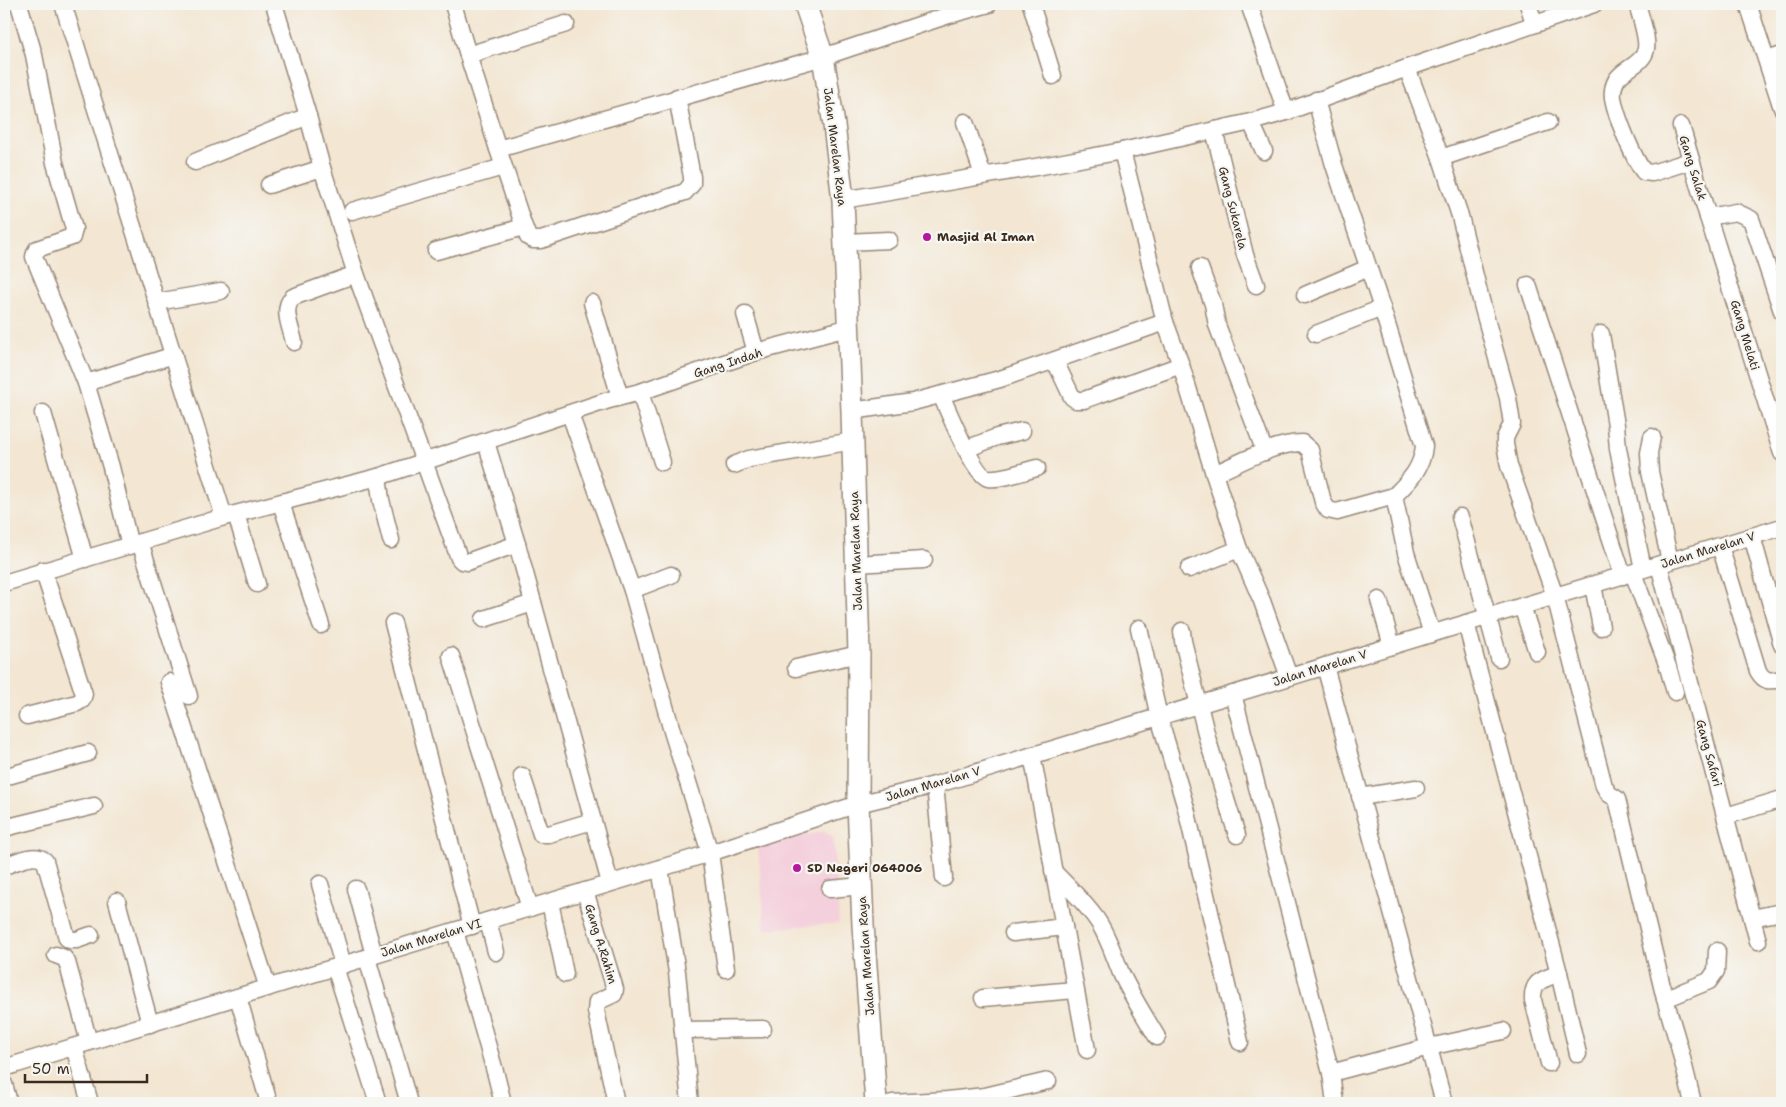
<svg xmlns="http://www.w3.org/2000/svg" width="1786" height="1107" viewBox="0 0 1786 1107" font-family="'Shantell Sans',sans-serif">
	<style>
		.built { fill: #f4cfdc }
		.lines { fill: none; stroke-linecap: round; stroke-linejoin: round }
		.minor-casing { stroke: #978878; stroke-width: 19 }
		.major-casing { stroke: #978878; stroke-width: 24 }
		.minor { stroke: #fff; stroke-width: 16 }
		.major { stroke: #fff; stroke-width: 21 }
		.poi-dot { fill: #b5179e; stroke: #f6f6f2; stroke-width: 2 }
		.labels { text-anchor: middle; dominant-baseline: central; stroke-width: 4.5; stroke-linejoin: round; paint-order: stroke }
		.street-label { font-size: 12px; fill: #3b2a1e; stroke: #f6f6f2 }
		.poi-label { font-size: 12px; font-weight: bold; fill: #3b2a1e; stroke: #f6f6f2; text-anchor: start }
	</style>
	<rect width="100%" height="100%" fill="#f6f6f2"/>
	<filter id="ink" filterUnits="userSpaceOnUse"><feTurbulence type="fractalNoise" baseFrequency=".02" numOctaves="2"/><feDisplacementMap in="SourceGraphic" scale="10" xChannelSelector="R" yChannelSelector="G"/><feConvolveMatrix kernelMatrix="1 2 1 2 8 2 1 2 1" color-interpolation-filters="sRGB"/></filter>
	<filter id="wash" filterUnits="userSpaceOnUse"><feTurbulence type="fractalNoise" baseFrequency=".0096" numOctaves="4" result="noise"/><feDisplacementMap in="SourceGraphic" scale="20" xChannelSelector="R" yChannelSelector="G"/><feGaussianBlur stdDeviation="1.12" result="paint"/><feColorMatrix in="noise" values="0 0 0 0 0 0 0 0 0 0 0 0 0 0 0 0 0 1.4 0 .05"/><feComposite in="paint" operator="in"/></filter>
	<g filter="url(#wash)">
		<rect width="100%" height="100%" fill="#f3e6d2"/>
		<!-- built -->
		<polygon class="built" points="825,831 833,838 839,923 765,929 758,847"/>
	</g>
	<g filter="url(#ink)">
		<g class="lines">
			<!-- minor casing -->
			<g class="minor-casing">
				<g id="minor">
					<polyline points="19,4 34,55 55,163 74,229 72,237 37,249 35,253 34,257 86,383 174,355"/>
					<polyline points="63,4 224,517"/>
					<polyline points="274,4 308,116 322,168 356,274 459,558 462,561 467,562 517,544"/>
					<polyline points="453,4 468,55 498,149 823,57 949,15 989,4"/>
					<polyline points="1031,4 1053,76"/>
					<polyline points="1249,4 1286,112"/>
					<polyline points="1528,4 1534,23"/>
					<path d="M 1637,4 C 1640,15 1648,38 1646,49 C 1643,64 1625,68 1617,79 C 1614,84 1612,91 1613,98 C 1616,116 1633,158 1644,172 L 1652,173 L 1690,161"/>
					<polyline points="1748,4 1782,108"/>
					<polyline points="468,55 566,24"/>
					<polyline points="1767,60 1782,55"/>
					<polyline points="1407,68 1441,158 1460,216 1483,308 1508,398 1512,424 1505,438 1505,444 1509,466 1555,596 1604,786 1609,794 1617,799 1665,999 1679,1046 1693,1103"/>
					<path d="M 1316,100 L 1334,165 L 1382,308 L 1424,446 C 1422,469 1409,481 1394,496 L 1406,553 L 1432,634"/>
					<polyline points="965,122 983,175"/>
					<polyline points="1251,122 1264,151"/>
					<polyline points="1681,126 1708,217 1736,212 1751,219 1782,311"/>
					<polyline points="1214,130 1245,255 1256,285"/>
					<polyline points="498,149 524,227 528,237 533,240 541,240 685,192 692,184 692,177 677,97"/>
					<polyline points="1122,151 1165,322 1181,365 1214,474 1239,549 1262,601 1289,677"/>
					<polyline points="1441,158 1548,122"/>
					<polyline points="195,162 308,116"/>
					<polyline points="269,185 322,168"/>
					<polyline points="843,200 1053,164 1122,151 1251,122 1286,112 1407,68 1594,4"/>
					<polyline points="352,211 503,167"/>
					<polyline points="1708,217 1782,453"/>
					<polyline points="845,242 889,240"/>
					<polyline points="436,251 524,227"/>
					<polyline points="1200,268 1213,304 1217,325 1265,452"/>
					<polyline points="1528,285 1623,576"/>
					<polyline points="1305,295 1368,268"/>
					<polyline points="157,302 221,291"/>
					<polyline points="592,303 620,397"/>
					<polyline points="745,314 756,352"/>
					<polyline points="1316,334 1382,308"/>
					<polyline points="1601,334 1616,425 1618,449 1643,569"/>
					<path d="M 294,342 C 291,327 281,309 293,297 L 356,274"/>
					<polyline points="1055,361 1072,397 1076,400 1084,400 1181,365"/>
					<polyline points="86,383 111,467 130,546"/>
					<polyline points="640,392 662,462"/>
					<path d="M 941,395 C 948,410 974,475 988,478 C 1001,480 1024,471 1037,468"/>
					<polyline points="852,411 913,402 1000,379 1165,322"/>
					<polyline points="43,413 85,559"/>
					<polyline points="570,414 632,590 672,731 710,853 726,969"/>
					<polyline points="1652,437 1649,453 1650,472 1670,561"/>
					<polyline points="486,442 517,544 610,883"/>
					<polyline points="966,449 997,437 1022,431"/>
					<polyline points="734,465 749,459 853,441"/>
					<path d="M 1214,474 C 1240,463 1274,443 1302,443 L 1310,450 L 1323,502 L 1328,510 L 1337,512 L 1394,496"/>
					<polyline points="378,477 381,500 391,540"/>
					<polyline points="281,503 321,625"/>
					<polyline points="236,514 257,584"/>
					<polyline points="1460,517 1499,658"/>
					<polyline points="1752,536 1782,645"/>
					<polyline points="140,542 189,696"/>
					<path d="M 1720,546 L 1758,671 C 1765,683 1770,681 1782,679"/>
					<polyline points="856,564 924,560"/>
					<polyline points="1659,565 1758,941"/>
					<polyline points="1189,569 1239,549"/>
					<polyline points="1633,573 1668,667 1675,692"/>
					<polyline points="4,583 224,517 378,477 609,400 640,392 756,352 847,328"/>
					<polyline points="1593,585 1601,627"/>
					<polyline points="632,590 671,575"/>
					<polyline points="1379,600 1392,646"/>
					<polyline points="1522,606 1537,652"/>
					<polyline points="484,619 533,603"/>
					<polyline points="393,623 472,926"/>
					<polyline points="1466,623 1559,973 1578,1054"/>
					<polyline points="1139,628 1159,717 1186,808 1240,1042"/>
					<polyline points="1182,631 1183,641 1208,741 1237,835"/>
					<polyline points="451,656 530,908"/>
					<polyline points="1325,666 1444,1103"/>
					<polyline points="796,668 859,654"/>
					<polyline points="169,682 268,988"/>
					<polyline points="1233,694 1331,1073 1335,1103"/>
					<polyline points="27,716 77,703 82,700 84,694 43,570"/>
					<polyline points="1032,755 1087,1050"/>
					<polyline points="522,776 541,834 549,834 592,821"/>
					<polyline points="4,777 88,753"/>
					<polyline points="935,785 944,878"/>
					<polyline points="1360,797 1416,788"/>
					<polyline points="1726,816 1782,799"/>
					<polyline points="4,828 94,806"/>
					<path d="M 4,866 C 16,862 34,852 45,861 L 67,938 L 70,940 L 77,940 L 91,935"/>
					<polyline points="660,868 677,972 690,1103"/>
					<path d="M 1053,871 C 1069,888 1087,904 1099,923 C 1109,939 1114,956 1121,973 C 1131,995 1144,1015 1157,1037"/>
					<polyline points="320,884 343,965"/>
					<polyline points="356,889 374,955"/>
					<polyline points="830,889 862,886"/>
					<polyline points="585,891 615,989 614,994 597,1002 596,1011 616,1103"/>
					<polyline points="117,901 150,1024"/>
					<polyline points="550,902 565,974"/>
					<polyline points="1752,918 1782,912"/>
					<polyline points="488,921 496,952"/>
					<polyline points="455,931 496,1075 503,1103"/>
					<polyline points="1013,933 1064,927"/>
					<polyline points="56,955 64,958 67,962 89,1042"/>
					<polyline points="367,958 409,1103"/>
					<polyline points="335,967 378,1103"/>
					<polyline points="238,997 269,1103"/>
					<polyline points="983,998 1075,990"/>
					<polyline points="1665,999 1709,981 1716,971 1717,951"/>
					<polyline points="683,1030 763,1029"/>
					<polyline points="74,1047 90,1103"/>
					<path d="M 1549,1063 L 1533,1000 C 1532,980 1543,980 1559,973"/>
					<polyline points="4,1068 710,853 858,804 935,785 1782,527"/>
					<polyline points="1331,1073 1429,1047 1503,1031"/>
					<polyline points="4,1084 9,1103"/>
					<polyline points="892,1103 947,1100 985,1096 1048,1081"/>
				</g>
			</g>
			<!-- major casing -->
			<g class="major-casing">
				<polyline id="major" points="805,4 823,57 834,125 843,200 852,411 859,654 858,804 863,925 876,1103"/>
			</g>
			<!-- minor -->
			<use href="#minor" class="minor"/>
			<!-- major -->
			<use href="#major" class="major"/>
		</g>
	</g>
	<!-- markers -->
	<g class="poi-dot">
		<circle cx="927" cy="237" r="5"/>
		<circle cx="797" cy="868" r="5"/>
	</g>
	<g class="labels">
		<!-- street labels -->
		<g class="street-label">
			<text transform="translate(835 147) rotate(83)">Jalan Marelan Raya</text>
			<text transform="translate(1693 168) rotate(73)">Gang Salak</text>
			<text transform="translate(1233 208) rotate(76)">Gang Sukarela</text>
			<text transform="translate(1745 335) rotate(73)">Gang Melati</text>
			<text transform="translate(728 363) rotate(-18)">Gang Indah</text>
			<text transform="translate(1708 550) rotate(-17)">Jalan Marelan V</text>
			<text transform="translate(856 551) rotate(-92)">Jalan Marelan Raya</text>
			<text transform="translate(1320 668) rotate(-17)">Jalan Marelan V</text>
			<text transform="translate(1709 753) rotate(75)">Gang Safari</text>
			<text transform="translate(933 784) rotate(-16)">Jalan Marelan V</text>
			<text transform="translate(431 938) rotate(-17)">Jalan Marelan VI</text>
			<text transform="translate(601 944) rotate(73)">Gang A.Rahim</text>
			<text transform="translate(866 956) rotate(-94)">Jalan Marelan Raya</text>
		</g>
		<!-- poi labels -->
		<g class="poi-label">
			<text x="937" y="237">Masjid Al Iman</text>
			<text x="807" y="868">SD Negeri 064006</text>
		</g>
	</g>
	<!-- margin -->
	<rect width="1786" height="1107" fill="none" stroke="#f6f6f2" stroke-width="20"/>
	<!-- scale -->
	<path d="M25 1074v8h122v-8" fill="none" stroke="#3b2a1e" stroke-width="2.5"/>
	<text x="32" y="1074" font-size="15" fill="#3b2a1e" stroke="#f6f6f2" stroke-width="4" paint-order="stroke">50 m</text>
</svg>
